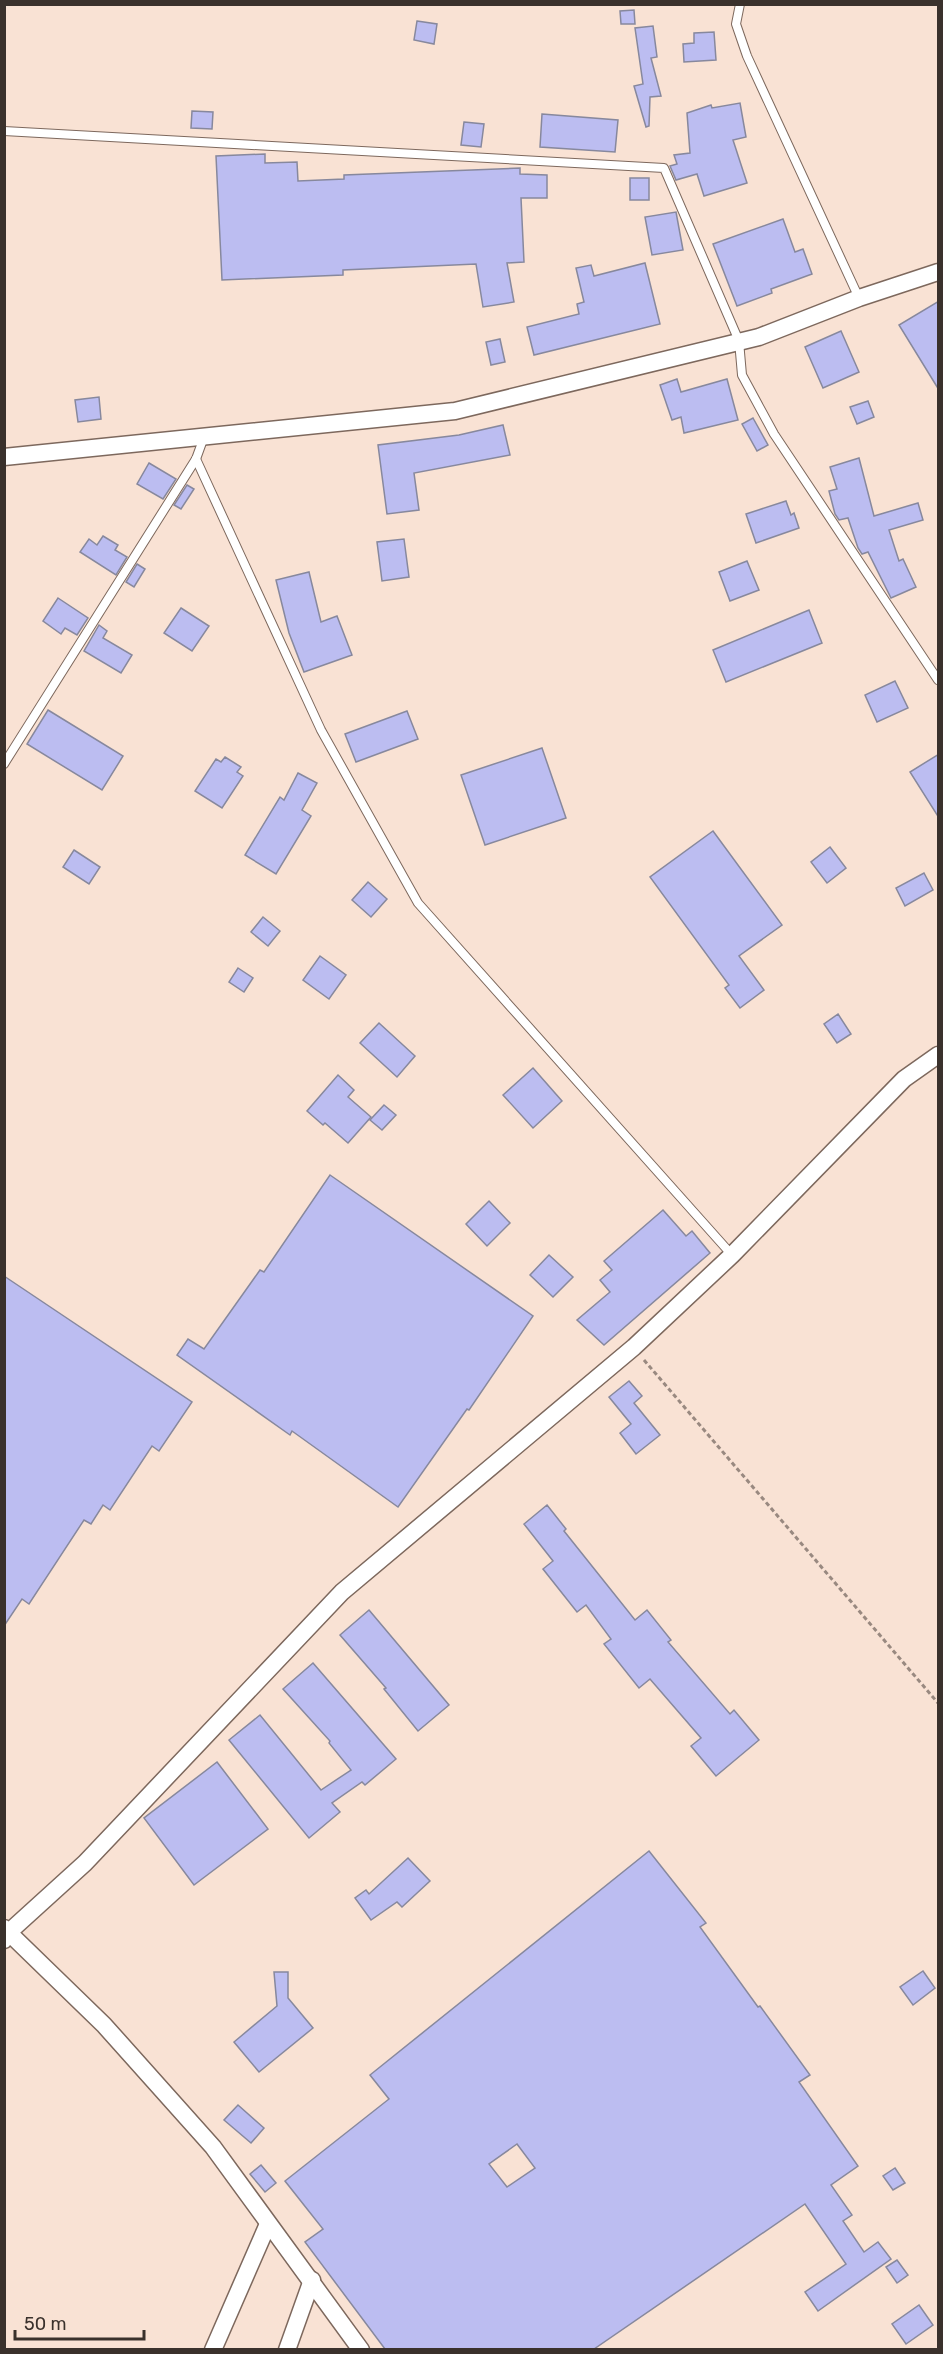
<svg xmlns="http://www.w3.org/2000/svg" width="943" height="2354" viewBox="0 0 943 2354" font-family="Rubik,sans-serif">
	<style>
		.building { fill: #bcbdf1; stroke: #87889d; stroke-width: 1.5; fill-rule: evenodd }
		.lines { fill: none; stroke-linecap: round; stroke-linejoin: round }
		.lane-casing { stroke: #7d685d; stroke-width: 10 }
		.street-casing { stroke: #7d685d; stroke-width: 19 }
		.path { stroke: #998980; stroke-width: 3; stroke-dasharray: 4.5 3; stroke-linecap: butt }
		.lane { stroke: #fff; stroke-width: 8 }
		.street { stroke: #fff; stroke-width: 16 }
	</style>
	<rect width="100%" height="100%" fill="#f9e2d4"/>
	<!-- building -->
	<g class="building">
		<polygon points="634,10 635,24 621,24 620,11"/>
		<polygon points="417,21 437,24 434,44 414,40"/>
		<polygon points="653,26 657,57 651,58 661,96 650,97 649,126 646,127 634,86 643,84 635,28"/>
		<polygon points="714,32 716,60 684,62 683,44 694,43 694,33"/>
		<polygon points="740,103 746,137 733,140 747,183 704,196 697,174 676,180 670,166 677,164 674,155 690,153 687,113 711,105 712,108"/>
		<polygon points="192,111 213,112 212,129 191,128"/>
		<polygon points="542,114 618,120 615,152 540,147"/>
		<polygon points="464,122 484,124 481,147 461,145"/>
		<polygon points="265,154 265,163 297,162 298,181 344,179 344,175 520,168 520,174 547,175 547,198 521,198 524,262 507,263 514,302 483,307 476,264 343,270 343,275 222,280 216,156"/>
		<rect x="630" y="178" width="19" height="22"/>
		<polygon points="676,212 683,250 652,255 645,217"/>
		<polygon points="783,219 795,252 803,249 812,274 771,289 772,293 737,306 713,244"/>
		<polygon points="645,263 660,324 534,355 527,327 579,314 577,304 584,302 576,268 591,265 594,276"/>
		<polygon points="939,301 939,390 899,325"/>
		<polygon points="841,331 859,372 823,388 805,347"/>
		<polygon points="500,339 505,362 491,365 486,342"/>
		<polygon points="677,379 681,392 727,379 738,420 684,433 681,417 672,420 660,385"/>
		<polygon points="99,397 101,419 78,422 75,400"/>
		<polygon points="868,401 874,417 857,424 850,407"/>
		<polygon points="753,418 768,445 757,451 742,424"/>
		<polygon points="503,425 510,455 414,473 419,510 387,514 378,445 459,435"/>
		<polygon points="859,458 874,516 918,503 923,520 889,530 899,561 903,559 916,587 891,598 868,552 862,554 858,548 848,518 839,520 835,514 829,491 837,489 830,467"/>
		<polygon points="149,463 176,479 163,499 137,484"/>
		<polygon points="187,485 194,489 181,509 174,505"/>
		<polygon points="786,501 791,515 794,513 799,528 756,543 746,514"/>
		<polygon points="103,536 118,545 115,550 127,557 116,575 80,552 89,539 97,545"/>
		<polygon points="404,539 409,577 382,581 377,542"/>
		<polygon points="747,561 759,590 730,601 719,572"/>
		<polygon points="137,564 145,569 134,587 126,582"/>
		<polygon points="309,572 321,622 337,616 352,655 304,672 289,633 276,580"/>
		<polygon points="58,598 88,618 77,635 65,628 61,634 43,621"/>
		<polygon points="181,608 209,626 192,651 164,633"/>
		<polygon points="809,610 822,643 726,682 713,650"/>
		<polygon points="99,625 107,631 103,638 132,655 121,673 84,651"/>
		<polygon points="895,681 908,708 877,722 865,695"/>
		<polygon points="48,710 123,756 102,790 27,744"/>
		<polygon points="407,711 418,739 356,762 345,734"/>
		<polygon points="542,748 566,818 485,845 461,775"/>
		<polygon points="939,754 939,818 910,772"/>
		<polygon points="225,757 241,767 237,772 243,776 222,808 195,791 216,759 221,762"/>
		<polygon points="298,773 317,783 302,810 311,816 276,874 245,855 280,797 284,800"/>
		<polygon points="713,831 782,925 739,956 764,990 740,1008 725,988 729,985 650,877"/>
		<polygon points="830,847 846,868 827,883 811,862"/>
		<polygon points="74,850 100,867 89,884 63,867"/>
		<polygon points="924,873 933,890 905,906 896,888"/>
		<polygon points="368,882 387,899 371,917 352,900"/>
		<polygon points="263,917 280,931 268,946 251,932"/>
		<polygon points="320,956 346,975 329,999 303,980"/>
		<polygon points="238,968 253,978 244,992 229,982"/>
		<polygon points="838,1014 851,1034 837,1043 824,1024"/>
		<polygon points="379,1023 415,1056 397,1077 360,1043"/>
		<polygon points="533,1068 562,1101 533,1128 503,1095"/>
		<polygon points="338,1075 354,1090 348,1097 371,1117 348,1143 325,1123 323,1125 307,1111"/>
		<polygon points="384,1105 396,1115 382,1130 370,1120"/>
		<polygon points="330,1175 533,1316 469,1410 467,1409 398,1507 292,1431 290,1435 177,1355 188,1339 204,1349 260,1270 264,1272"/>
		<polygon points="489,1201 510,1223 487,1246 466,1224"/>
		<polygon points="663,1210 686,1236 692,1231 710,1253 604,1345 577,1320 610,1292 600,1280 612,1270 604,1261"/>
		<polygon points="549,1255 573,1277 553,1297 530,1275"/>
		<polygon points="4,1276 192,1402 159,1451 152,1446 110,1510 103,1505 91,1524 84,1520 29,1604 22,1599 4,1626"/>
		<polygon points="629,1381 642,1396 634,1403 660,1435 636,1454 620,1433 631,1424 609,1397"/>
		<polygon points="547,1505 566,1529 564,1531 635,1620 647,1610 671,1640 668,1642 730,1714 734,1710 759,1740 716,1776 691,1746 701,1738 650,1679 639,1688 604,1644 611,1639 586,1605 577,1612 543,1569 553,1561 524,1524"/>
		<polygon points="369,1610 449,1705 418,1731 384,1689 386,1688 340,1635"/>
		<polygon points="313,1663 396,1759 365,1785 362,1782 332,1803 340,1812 309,1838 229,1740 260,1715 321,1790 351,1770 329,1743 330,1741 283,1689"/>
		<polygon points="217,1762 268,1829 194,1885 144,1818"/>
		<path d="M 649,1851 L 706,1923 L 700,1927 L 758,2007 L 760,2006 L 810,2075 L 799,2082 L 858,2166 L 831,2185 L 852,2215 L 843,2221 L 864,2252 L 878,2242 L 891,2259 L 818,2311 L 805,2292 L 846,2264 L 805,2204 L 594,2349 L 385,2349 L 305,2242 L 323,2229 L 285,2181 L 389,2099 L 370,2075 ZM 517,2144 L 535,2168 L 507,2187 L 489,2164 Z"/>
		<polygon points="408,1858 430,1881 402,1907 397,1902 371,1920 355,1898 366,1890 369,1894"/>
		<polygon points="923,1971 935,1988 913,2005 900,1987"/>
		<polygon points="274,1972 288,1972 288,1998 313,2028 259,2072 234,2042 277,2006"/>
		<polygon points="238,2105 264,2128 251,2143 224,2120"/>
		<polygon points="261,2165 276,2183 265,2192 250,2174"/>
		<polygon points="895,2168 905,2183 893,2190 883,2176"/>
		<polygon points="897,2260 908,2275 897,2283 886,2267"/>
		<polygon points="919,2305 933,2325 906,2344 892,2324"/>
	</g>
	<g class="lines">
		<!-- lane casing -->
		<g class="lane-casing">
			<g id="lane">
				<polyline points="740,4 736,24 747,56 859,298"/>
				<polyline points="4,131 664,168 739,341 742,375 774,434 938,680"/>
				<polyline points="196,459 321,730 418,903 732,1255"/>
				<polyline points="4,764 196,459 204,437"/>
			</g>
		</g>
		<!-- street casing -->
		<g class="street-casing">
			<g id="street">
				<polyline points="4,457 455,411 759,337 859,298 938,272"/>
				<polyline points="4,1928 104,2025 213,2147 361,2350"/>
				<polyline points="4,1940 9,1932 85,1863 342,1592 634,1347 732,1255 904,1079 938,1055"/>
				<polyline points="213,2350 268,2224"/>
				<polyline points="287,2350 312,2280"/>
			</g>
		</g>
		<!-- path -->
		<polyline class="path" points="644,1360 938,1703"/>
		<!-- lane -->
		<use href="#lane" class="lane"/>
		<!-- street -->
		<use href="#street" class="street"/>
	</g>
	<!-- border -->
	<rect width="943" height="2354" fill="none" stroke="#3a312c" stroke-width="12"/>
	<!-- scale -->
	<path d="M15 2330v9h129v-9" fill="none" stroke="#3a312c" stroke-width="3"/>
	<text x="24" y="2330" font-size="18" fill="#3a312c" stroke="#f9e2d4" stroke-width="4.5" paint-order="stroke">50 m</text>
</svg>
